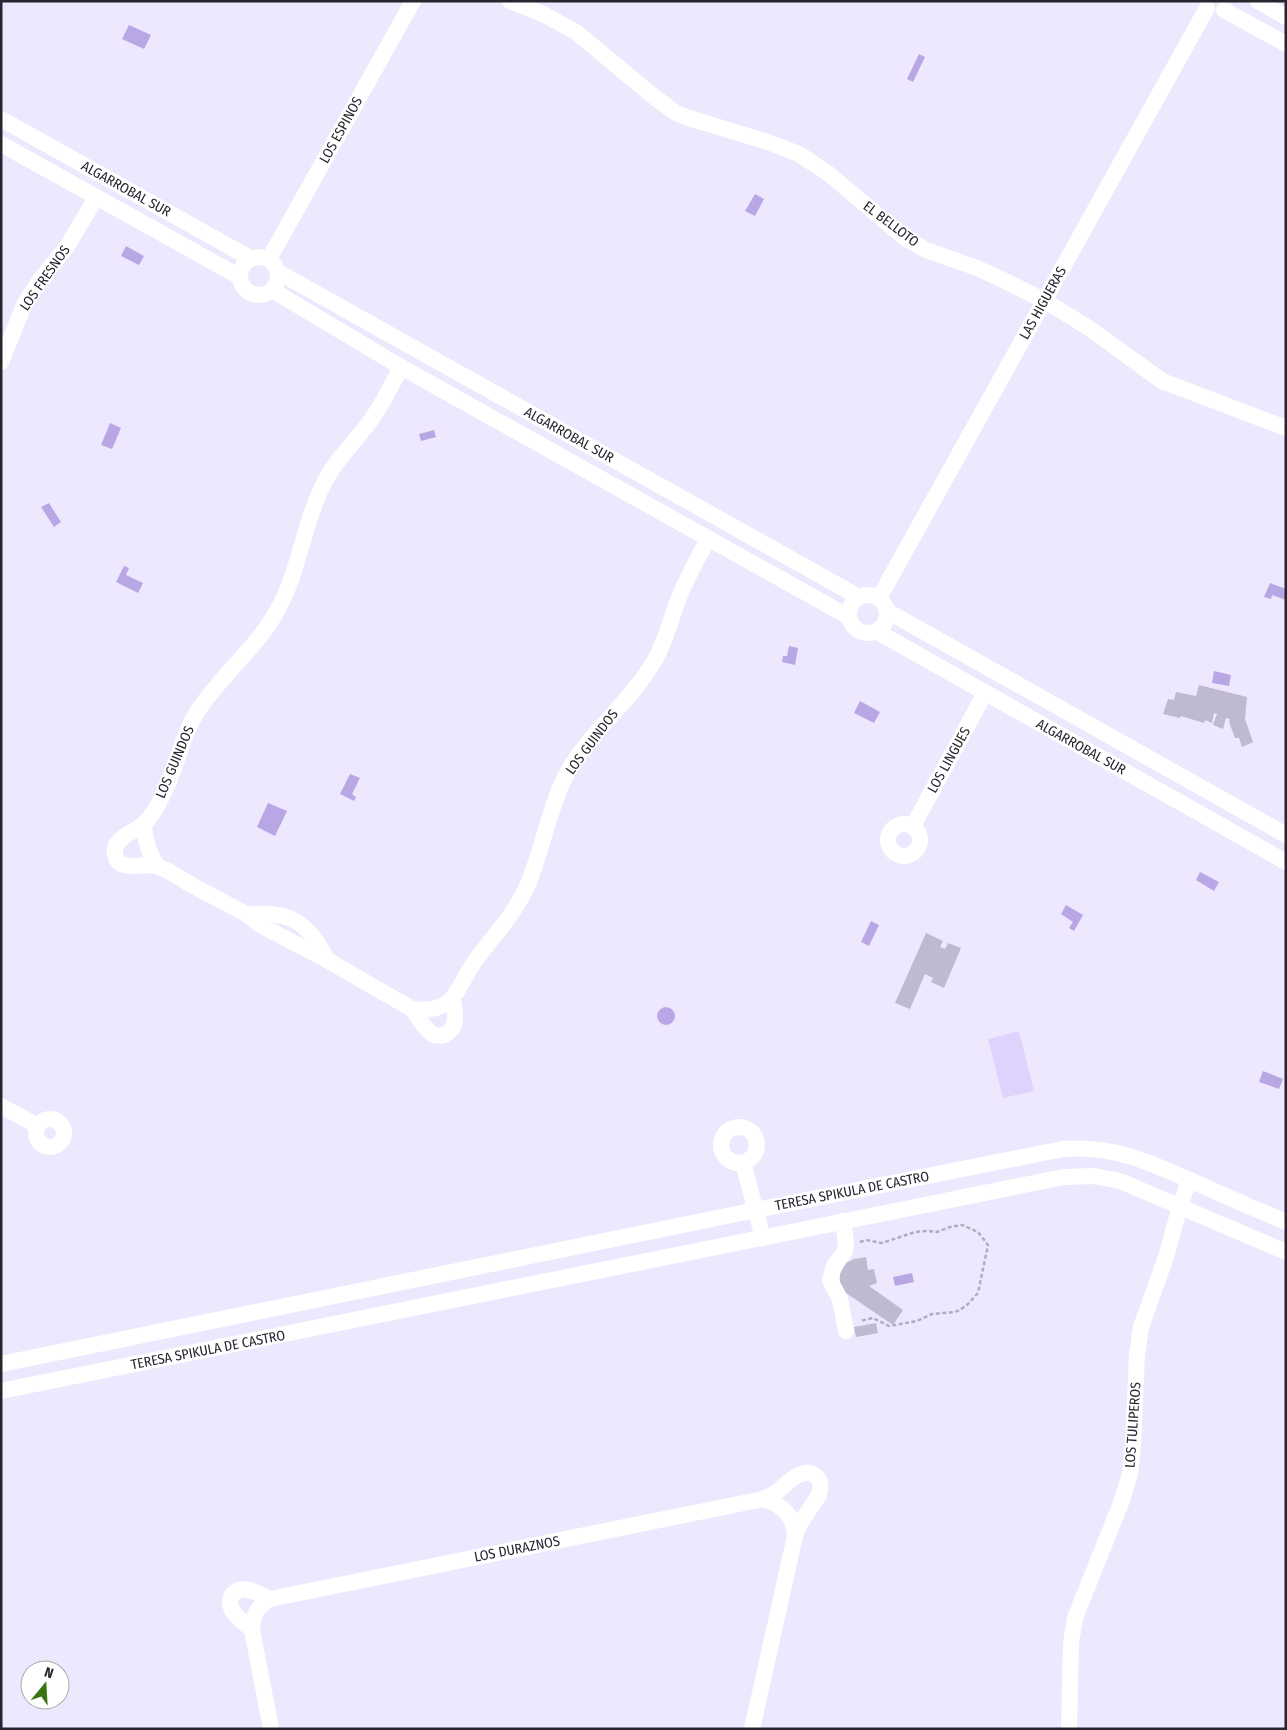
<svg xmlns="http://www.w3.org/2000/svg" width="1287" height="1730" viewBox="0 0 1287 1730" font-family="'Fira Sans Condensed',sans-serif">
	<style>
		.green { fill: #ded3fd }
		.water { fill: #b8a6e5 }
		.building { fill: #bfbacf }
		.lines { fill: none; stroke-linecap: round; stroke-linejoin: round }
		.path { stroke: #b1acbe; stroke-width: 2.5; stroke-dasharray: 4 2.5; stroke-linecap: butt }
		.minor { stroke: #fff; stroke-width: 16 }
		.labels { text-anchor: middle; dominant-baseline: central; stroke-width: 4; stroke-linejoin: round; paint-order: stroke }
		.street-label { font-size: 14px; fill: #27252e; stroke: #fff }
	</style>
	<rect width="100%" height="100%" fill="#eee8fe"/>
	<!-- green -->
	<polygon class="green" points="1019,1031 1034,1091 1003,1098 988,1039"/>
	<!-- water -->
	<g class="water">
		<polygon points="129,25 151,35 144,49 122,39"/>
		<polygon points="919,54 925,57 913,82 907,79"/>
		<polygon points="755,194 764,199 755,216 745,211"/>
		<polygon points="126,246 144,256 139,265 121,256"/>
		<polygon points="110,423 121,428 112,449 101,445"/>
		<polygon points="434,430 436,437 421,441 419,434"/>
		<polygon points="49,503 61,522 54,527 41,507"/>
		<polygon points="124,566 129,568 126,575 143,583 138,593 116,582"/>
		<polygon points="1270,583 1286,589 1286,600 1272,595 1271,599 1264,597"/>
		<polygon points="789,646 798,648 795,665 782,662 783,656 787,656"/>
		<polygon points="1214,671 1231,675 1229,686 1212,683"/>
		<polygon points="860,701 880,712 874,723 854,713"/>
		<polygon points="350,774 360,778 352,794 356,797 354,801 340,794"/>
		<polygon points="268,803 287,811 275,836 257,827"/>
		<polygon points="1200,872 1219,882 1214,891 1196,880"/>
		<polygon points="1066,905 1083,915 1074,931 1069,928 1073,922 1061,914"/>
		<polygon points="871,921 879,925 869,946 861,942"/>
		<circle cx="666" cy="1016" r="9"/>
		<polygon points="1263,1071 1283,1079 1279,1089 1259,1082"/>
		<polygon points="912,1273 914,1282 895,1286 893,1277"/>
	</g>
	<!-- building -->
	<g class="building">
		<polygon points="1199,685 1247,697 1245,719 1253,742 1242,747 1239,738 1235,738 1229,722 1230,719 1226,718 1223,729 1213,725 1217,714 1214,713 1212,723 1205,720 1204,723 1181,716 1180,718 1163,714 1168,699 1174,700 1176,692 1196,696"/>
		<polygon points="926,933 943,941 940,947 945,949 948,943 961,948 944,988 931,982 933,978 925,974 910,1009 895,1003"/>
		<polygon points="866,1257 868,1270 874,1269 877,1283 869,1286 903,1310 893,1325 843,1291 840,1284 840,1274 846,1263 854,1259"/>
		<polygon points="876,1323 878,1333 856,1337 854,1327"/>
	</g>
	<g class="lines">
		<!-- path -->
		<polyline class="path" points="860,1242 866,1240 882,1243 915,1232 927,1231 937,1232 950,1227 962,1225 978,1232 988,1245 978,1293 968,1304 960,1310 955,1312 932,1314 917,1321 889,1326 873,1318 860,1321"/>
		<!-- minor -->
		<g class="minor">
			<polyline points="510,1 543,14 576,32 653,96 676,113 689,118 768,142 799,154 829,174 905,238 926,250 977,268 1001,279 1045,301 1089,328 1162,381 1286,428"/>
			<polyline points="1258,1 1286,17"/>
			<polyline points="1224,10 1286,44"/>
			<polyline points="1,119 250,258"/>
			<polyline points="1,144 240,277"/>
			<circle cx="259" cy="276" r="19"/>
			<polyline points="269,259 413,1"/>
			<polyline points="278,272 859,597"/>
			<polyline points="272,290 401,367 849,617"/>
			<polyline points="1,362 25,303 39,281 66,248 96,198"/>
			<path d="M 401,367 C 392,385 383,403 371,420 C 355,442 334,461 322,487 C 303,526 299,572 277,611 C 257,647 223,674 199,709 C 183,733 178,762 166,788 C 161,800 153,815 144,824 C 134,832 111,839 115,855 C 119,874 146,861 159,867 C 169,871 179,877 188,883 C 208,894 228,904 248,915 L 260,925 L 327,960 L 412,1009 C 456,1014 455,990 475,961 C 493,936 516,913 528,884 C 543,848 549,808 567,773 C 589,733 629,703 653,663 C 665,644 670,621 678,600 C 686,579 697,559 708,539"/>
			<circle cx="868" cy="614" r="19"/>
			<polyline points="879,598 1207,8"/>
			<polyline points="887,611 1286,835"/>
			<polyline points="876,631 1286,862"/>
			<path d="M 144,823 C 144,839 148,852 157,866"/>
			<circle cx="904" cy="840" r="16"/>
			<polyline points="913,826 985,693"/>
			<path d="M 248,915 C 289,909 310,924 327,960"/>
			<path d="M 412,1009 C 418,1016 424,1029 432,1034 C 436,1036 440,1036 444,1035 C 459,1029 455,1011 453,999"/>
			<polyline points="1,1106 38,1126"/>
			<circle cx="50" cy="1133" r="14"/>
			<circle cx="739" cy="1145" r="18"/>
			<polyline points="743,1163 763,1238"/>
			<polyline points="843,1221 846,1242 845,1251 834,1266 830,1280 840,1299 846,1331"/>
			<path d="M 1,1364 L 756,1210 L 1063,1149 C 1117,1145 1153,1164 1201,1185 C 1229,1198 1258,1210 1286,1222"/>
			<polyline points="1,1391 1064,1177 1094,1176 1120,1181 1286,1252"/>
			<path d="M 763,1499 C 782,1504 794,1516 795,1536"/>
			<path d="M 252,1630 C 242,1621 223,1609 233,1594 C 236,1591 240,1589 244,1589 C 253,1590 262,1595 270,1599"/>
			<path d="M 271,1729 L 252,1630 C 252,1615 258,1606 270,1599 L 763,1499 C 767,1497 771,1496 774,1494 C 785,1486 801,1465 816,1476 C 822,1481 821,1488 819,1495 L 801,1522 L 795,1536 L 752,1729"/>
			<polyline points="1069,1729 1071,1643 1075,1618 1121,1503 1130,1474 1133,1445 1137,1355 1141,1327 1166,1257 1180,1206 1189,1180"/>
		</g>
	</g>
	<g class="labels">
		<!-- street labels -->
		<g class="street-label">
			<text transform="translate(341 130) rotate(-61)">LOS ESPINOS</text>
			<text transform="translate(126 189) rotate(29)">ALGARROBAL SUR</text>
			<text transform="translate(891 224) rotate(37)">EL BELLOTO</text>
			<text transform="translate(45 278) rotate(-55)">LOS FRESNOS</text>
			<text transform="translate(1043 303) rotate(-61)">LAS HIGUERAS</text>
			<text transform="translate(569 435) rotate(29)">ALGARROBAL SUR</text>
			<text transform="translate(592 742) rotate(-53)">LOS GUINDOS</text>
			<text transform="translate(1081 747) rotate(29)">ALGARROBAL SUR</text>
			<text transform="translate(949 760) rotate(-61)">LOS LINGUES</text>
			<text transform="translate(175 762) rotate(-67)">LOS GUINDOS</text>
			<text transform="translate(852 1191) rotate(-11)">TERESA SPIKULA DE CASTRO</text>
			<text transform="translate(208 1350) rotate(-11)">TERESA SPIKULA DE CASTRO</text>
			<text transform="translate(1133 1425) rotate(-86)">LOS TULIPEROS</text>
			<text transform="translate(517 1549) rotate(-11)">LOS DURAZNOS</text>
		</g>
	</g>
	<!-- border -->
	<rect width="1287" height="1730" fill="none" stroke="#27252e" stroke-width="5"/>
	<!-- north arrow -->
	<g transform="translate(45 1685) rotate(18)"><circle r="24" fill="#ffffff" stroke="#a9a8ab"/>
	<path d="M0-4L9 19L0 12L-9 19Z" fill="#377613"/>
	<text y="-8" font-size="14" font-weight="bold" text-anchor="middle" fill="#27252e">N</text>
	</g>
</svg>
